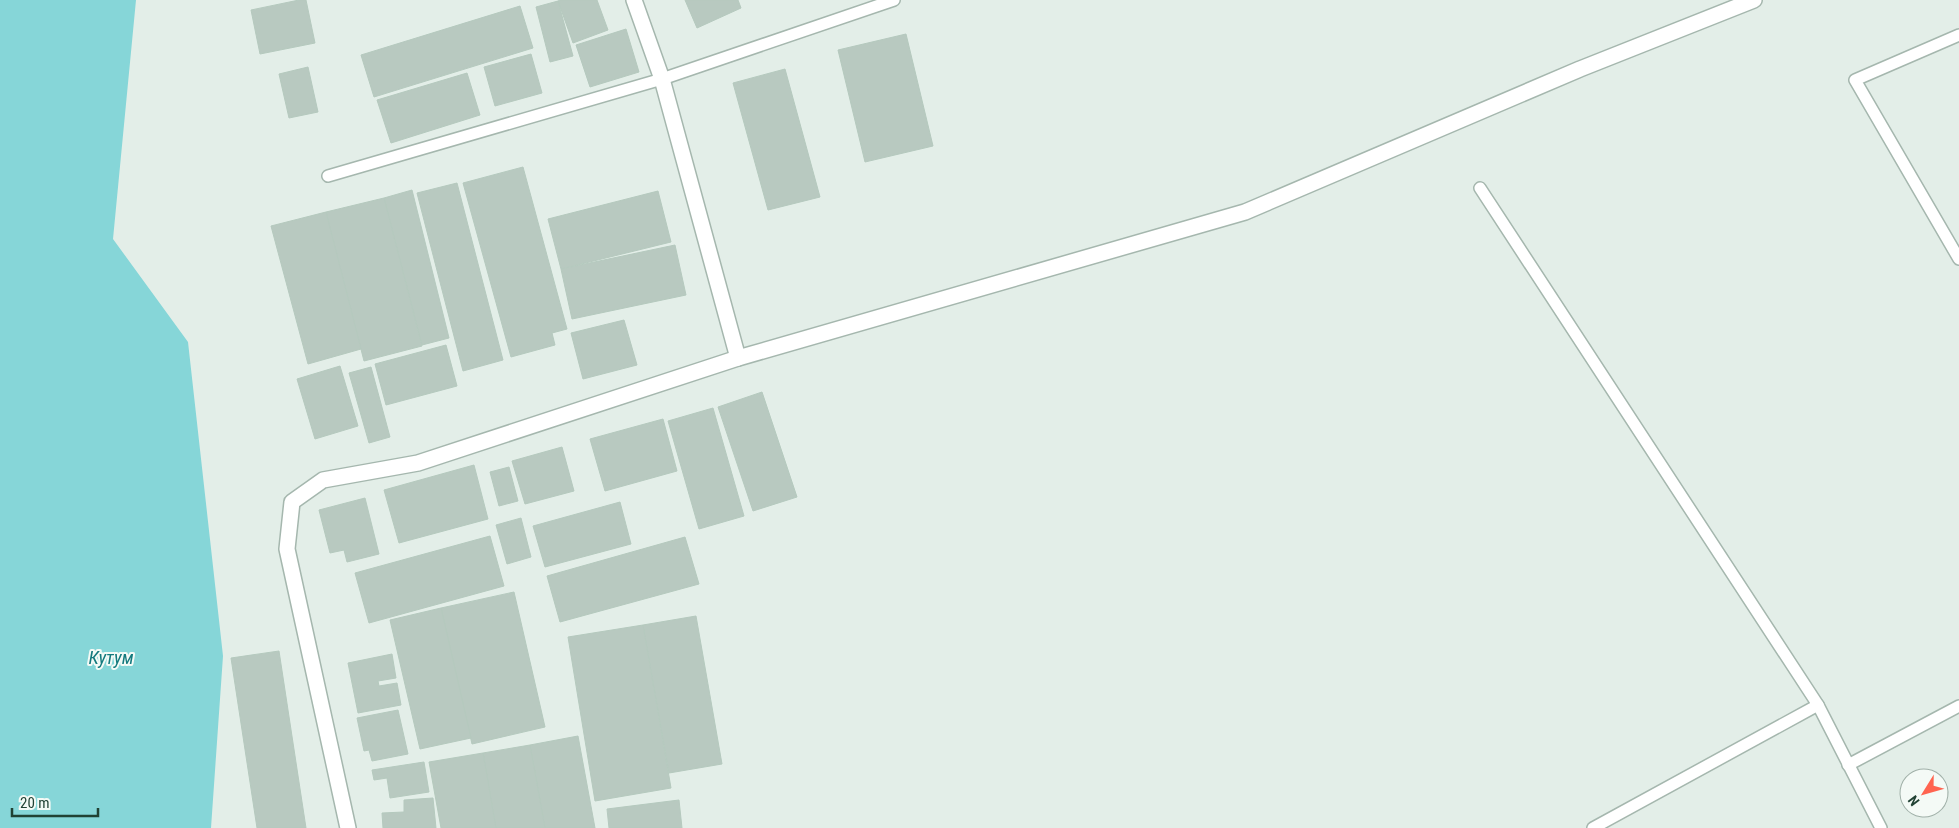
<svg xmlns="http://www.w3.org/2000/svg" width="1959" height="828" viewBox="0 0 1959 828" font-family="'Roboto Condensed',sans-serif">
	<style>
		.water { fill: #86d6d8 }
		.building { fill: #b8c9c0; stroke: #b5c9be }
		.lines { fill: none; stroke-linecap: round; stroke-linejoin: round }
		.service-casing { stroke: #a5b7ae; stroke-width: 14 }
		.minor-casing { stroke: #a5b7ae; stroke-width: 18 }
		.service { stroke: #fff; stroke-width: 11 }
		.minor { stroke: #fff; stroke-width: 15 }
		.labels { text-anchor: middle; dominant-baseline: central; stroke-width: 4; stroke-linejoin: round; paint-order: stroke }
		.water-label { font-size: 19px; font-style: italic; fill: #147a7e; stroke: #f4faf6 }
	</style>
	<rect width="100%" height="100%" fill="#e3eee8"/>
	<!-- water -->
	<polygon class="water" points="0,0 136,0 113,239 188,342 223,656 211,828 0,828"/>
	<!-- building -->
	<g class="building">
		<polygon points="299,0 306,0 315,43 260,54 251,10"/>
		<polygon points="560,0 597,0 608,30 573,43 558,1"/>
		<polygon points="685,0 738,0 741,8 697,28"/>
		<polygon points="558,1 573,56 550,62 536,7"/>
		<polygon points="520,6 533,48 374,97 361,55"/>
		<polygon points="626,29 639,72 590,87 576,45"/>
		<polygon points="906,34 933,146 865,162 838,50"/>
		<polygon points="531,54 542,93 495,106 484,67"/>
		<polygon points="308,67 318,112 289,118 279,74"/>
		<polygon points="785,69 820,197 768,210 733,83"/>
		<polygon points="467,73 480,115 391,143 377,100"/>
		<polygon points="523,167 567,329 552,333 555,345 511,357 463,183"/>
		<polygon points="457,183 503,360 463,371 417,193"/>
		<polygon points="412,190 449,338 422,345 384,198"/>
		<polygon points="658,191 671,242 561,269 548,219"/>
		<polygon points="384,198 422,346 364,361 326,212"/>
		<polygon points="326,212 361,349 308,364 271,226"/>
		<polygon points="675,245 686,295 572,319 561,269"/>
		<polygon points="624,320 637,365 583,379 571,333"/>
		<polygon points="446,345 457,386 386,405 375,364"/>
		<polygon points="340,366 358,426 315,439 297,379"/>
		<polygon points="371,367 390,437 369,443 349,373"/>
		<polygon points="762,392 797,497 753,511 718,407"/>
		<polygon points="713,408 744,516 699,529 668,421"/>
		<polygon points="663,419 677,471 605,491 590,439"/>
		<polygon points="562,447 574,491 525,504 512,461"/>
		<polygon points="474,465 488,519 399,543 384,490"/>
		<polygon points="509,467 518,501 499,506 490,472"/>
		<polygon points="365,498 379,554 347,562 344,550 330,553 319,510"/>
		<polygon points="620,502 631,544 545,567 533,526"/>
		<polygon points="521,518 531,557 507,564 496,525"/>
		<polygon points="490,536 504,586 369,623 355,573"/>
		<polygon points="685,537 699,584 560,622 547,576"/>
		<polygon points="514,592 545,727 472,744 441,608"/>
		<polygon points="441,608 471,738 420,749 390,620"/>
		<polygon points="696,616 722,764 669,773 643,625"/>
		<polygon points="643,625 671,788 595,801 568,637"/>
		<polygon points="279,651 306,828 257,828 231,658"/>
		<polygon points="392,654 396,678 378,681 379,686 397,683 401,705 358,713 348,663"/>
		<polygon points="398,710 408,754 372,761 369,750 364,751 357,718"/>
		<polygon points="578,736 595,828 545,828 530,745"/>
		<polygon points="530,745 545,828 496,828 483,753"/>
		<polygon points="483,753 496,828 441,828 429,762"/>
		<polygon points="424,762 429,792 390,798 387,778 374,780 372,770"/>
		<polygon points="433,798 436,828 383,828 382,813 404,812 404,800"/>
		<polygon points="679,800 682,828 609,828 607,809"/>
	</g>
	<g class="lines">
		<!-- service casing -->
		<g class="service-casing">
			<g id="service">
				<polyline points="1959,35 1855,80 1959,259"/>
				<polyline points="328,176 662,79 894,0"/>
				<polyline points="1480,188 1818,705 1881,828"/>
				<polyline points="1848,765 1959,706"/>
				<polyline points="1593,828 1818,705"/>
			</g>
		</g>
		<!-- minor casing -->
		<g class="minor-casing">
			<g id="minor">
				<polyline points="634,0 662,79 738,358"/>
				<polyline points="348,828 287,549 292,502 323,480 418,463 738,358 1245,212 1580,69 1754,0"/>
			</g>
		</g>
		<!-- service -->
		<use href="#service" class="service"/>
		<!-- minor -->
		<use href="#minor" class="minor"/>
	</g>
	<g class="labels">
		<!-- water labels -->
		<g class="water-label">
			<text x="111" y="657">Кутум</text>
		</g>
	</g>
	<!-- north arrow -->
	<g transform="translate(1924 793) rotate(233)"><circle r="24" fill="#f4faf6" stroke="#a0b0a8"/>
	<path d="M0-4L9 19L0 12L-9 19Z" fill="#ff6450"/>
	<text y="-8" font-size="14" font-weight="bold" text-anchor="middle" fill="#214234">N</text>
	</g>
	<!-- scale -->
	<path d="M12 808v8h86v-8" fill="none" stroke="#214234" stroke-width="2.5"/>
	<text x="20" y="808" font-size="15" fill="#214234" stroke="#f4faf6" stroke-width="4" paint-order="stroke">20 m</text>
</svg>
